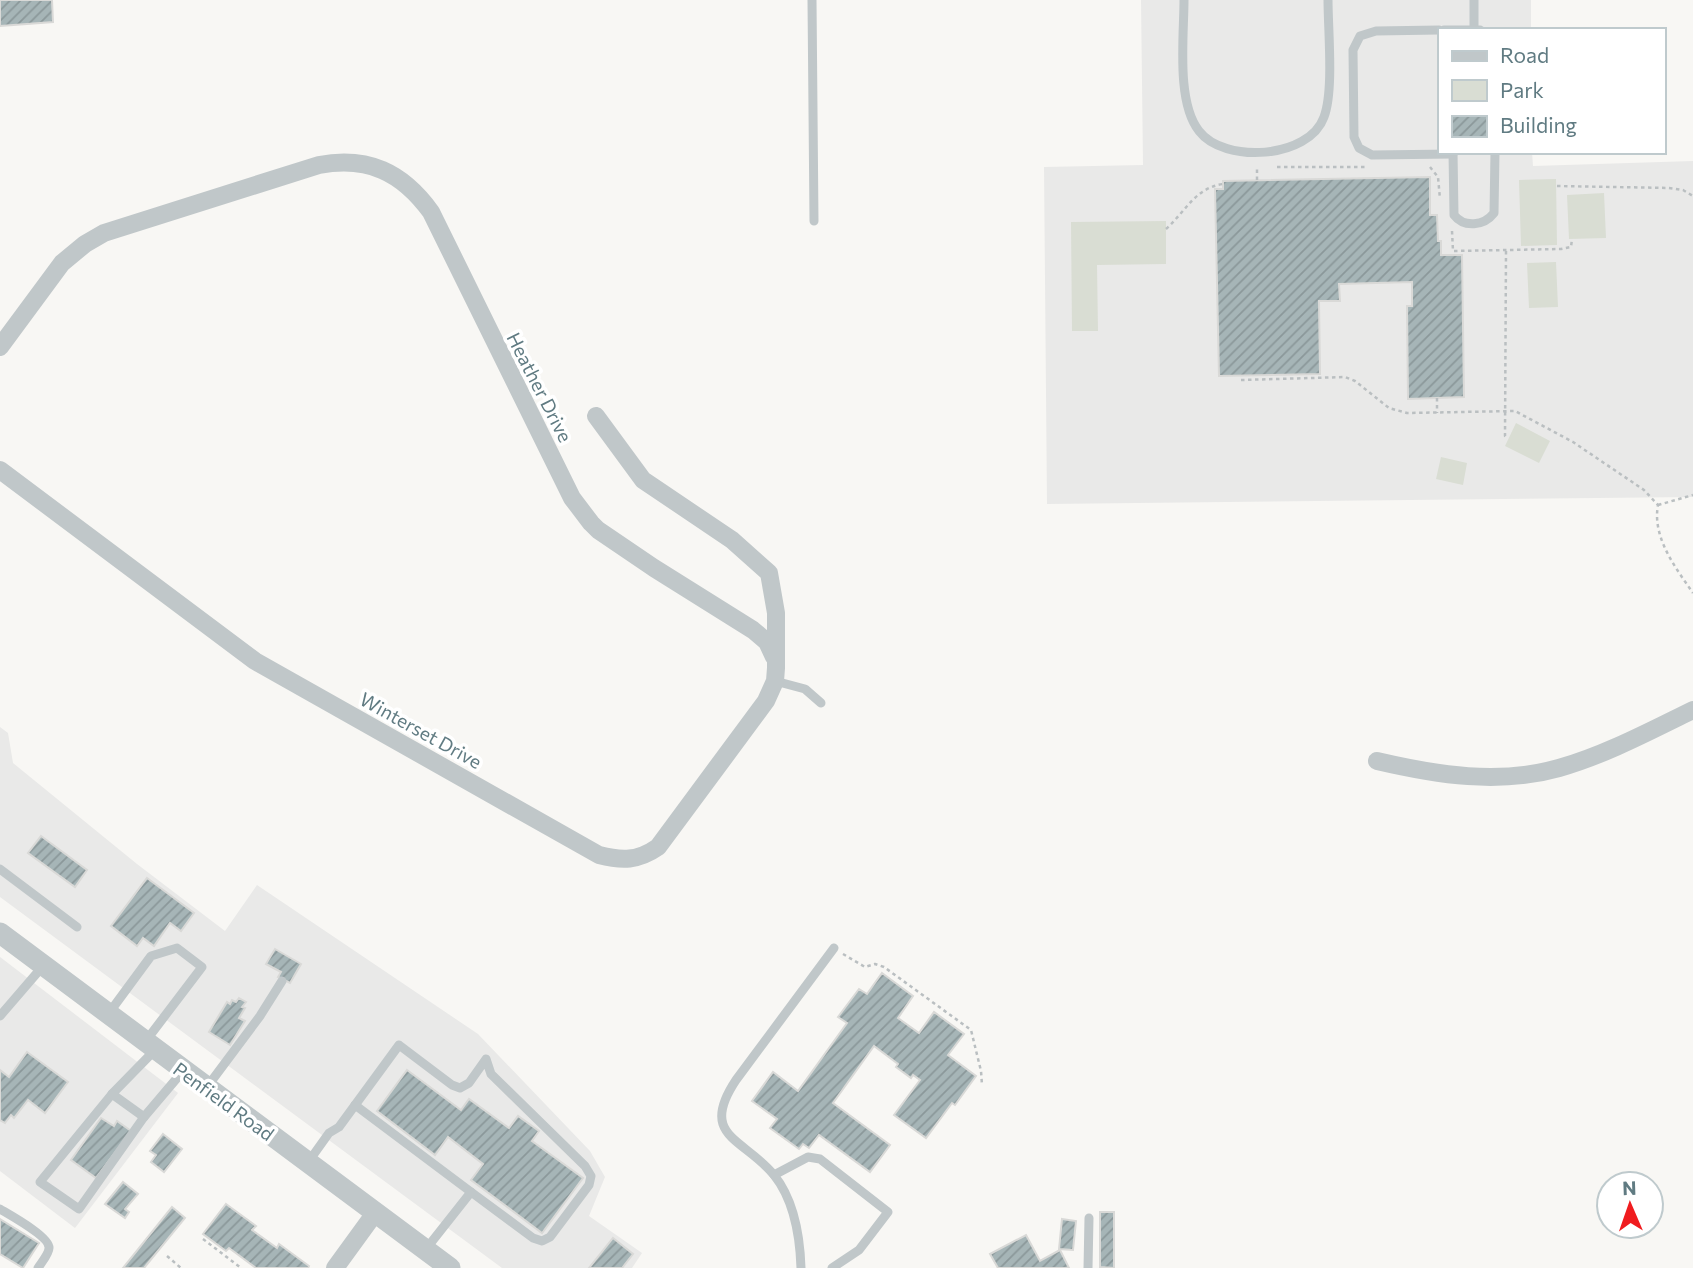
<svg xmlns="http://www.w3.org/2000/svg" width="1693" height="1268" viewBox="0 0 1693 1268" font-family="Commissioner,sans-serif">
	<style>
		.built { fill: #e9e9e8 }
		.green { fill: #d9ddd3 }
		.building { fill: url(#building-hatch); stroke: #d9d9d7; stroke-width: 2 }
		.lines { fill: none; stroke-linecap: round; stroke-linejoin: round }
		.path { stroke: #babfc1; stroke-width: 2.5; stroke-dasharray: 3.5 3.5; stroke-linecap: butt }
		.service { stroke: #c0c7c9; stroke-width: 9 }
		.minor { stroke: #c0c7c9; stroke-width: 18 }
		.tertiary { stroke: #c0c7c9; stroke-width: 21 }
		.labels { text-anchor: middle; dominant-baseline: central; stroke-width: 7; stroke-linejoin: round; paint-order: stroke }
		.street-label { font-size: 19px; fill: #607b82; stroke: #fff }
	</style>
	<defs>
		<pattern id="building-hatch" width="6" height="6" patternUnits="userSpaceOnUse" patternTransform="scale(1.75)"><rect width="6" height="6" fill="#a6b5b7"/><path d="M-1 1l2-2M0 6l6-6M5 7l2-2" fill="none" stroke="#8b989a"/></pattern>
	</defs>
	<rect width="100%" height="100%" fill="#f8f7f4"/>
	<!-- built -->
	<g class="built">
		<polygon points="1141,0 1531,0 1531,30 1439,30 1439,152 1532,152 1533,166 1693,161 1693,497 1047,504 1044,167 1143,165"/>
		<polygon points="0,727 8,733 13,763 137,864 225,931 257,885 478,1034 590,1151 605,1177 589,1216 642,1253 632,1268 502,1268 0,897"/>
		<polygon points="0,957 178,1093 75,1228 0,1171"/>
	</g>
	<!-- green -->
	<g class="green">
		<polygon points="1556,179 1557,245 1521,246 1519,180"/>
		<polygon points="1604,193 1606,238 1569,239 1567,195"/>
		<polygon points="1166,221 1166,264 1097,265 1098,331 1072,331 1071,222"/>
		<polygon points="1556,262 1558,307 1529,308 1527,263"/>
		<polygon points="1516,423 1550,441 1539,463 1505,446"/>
		<polygon points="1441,457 1467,463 1463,485 1436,479"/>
	</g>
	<!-- building -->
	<g class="building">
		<polygon points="0,0 52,0 53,22 0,26"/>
		<polygon points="1430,177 1430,215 1437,215 1438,241 1441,241 1441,255 1462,255 1464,397 1408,399 1407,306 1412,306 1412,282 1339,284 1340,301 1319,301 1320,374 1219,376 1215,189 1223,189 1223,181"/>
		<polygon points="41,836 87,870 75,887 28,853"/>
		<polygon points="147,878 194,913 181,931 170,923 154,946 143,938 137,946 111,926"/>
		<polygon points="275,949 301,964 290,983 278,977 281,972 266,964"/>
		<polygon points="882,973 913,996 898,1018 919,1033 934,1012 964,1034 948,1055 976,1076 955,1105 952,1103 926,1138 894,1115 920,1080 913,1075 911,1078 896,1067 898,1064 874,1046 833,1103 890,1145 870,1172 819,1135 809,1148 803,1144 799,1149 770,1128 777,1119 752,1101 773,1072 798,1091 847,1023 838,1017 859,989 867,994"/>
		<polygon points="239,998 246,1002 242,1007 245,1008 239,1018 245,1021 230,1045 209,1032 227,1002 230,1004 232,1000 236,1002"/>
		<polygon points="27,1052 68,1082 45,1113 28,1100 14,1118 11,1115 5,1123 0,1120 0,1070 9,1077"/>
		<polygon points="407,1070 461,1110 469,1099 509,1128 518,1116 539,1131 532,1141 583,1178 542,1233 471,1180 483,1164 448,1137 435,1155 377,1111"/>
		<polygon points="101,1118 114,1126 117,1121 131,1131 96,1178 71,1160"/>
		<polygon points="163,1134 182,1149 164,1172 151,1162 156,1155 150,1151"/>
		<polygon points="123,1182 138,1194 125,1209 129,1212 125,1218 105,1204"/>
		<polygon points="226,1204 256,1226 252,1230 277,1248 279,1244 309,1266 308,1268 256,1268 229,1248 226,1251 203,1234"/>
		<polygon points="172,1207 185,1218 144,1268 123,1268"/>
		<polygon points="1100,1212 1114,1212 1114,1268 1100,1267"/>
		<polygon points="0,1219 39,1243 23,1268 0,1254"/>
		<polygon points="1062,1219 1076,1221 1073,1250 1059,1249"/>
		<polygon points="1026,1235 1040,1261 1060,1250 1069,1268 998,1268 990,1254"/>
		<polygon points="613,1238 633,1254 622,1268 589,1268"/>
	</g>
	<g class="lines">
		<!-- path -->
		<g class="path">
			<polyline points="1277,167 1368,167"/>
			<polyline points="1430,167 1438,177 1440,199"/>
			<polyline points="1257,180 1257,169"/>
			<polyline points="1557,186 1669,188 1683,190 1693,196"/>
			<path d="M 1166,229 C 1186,211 1195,188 1223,184"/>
			<polyline points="1452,231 1453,251 1561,249 1571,247 1572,239"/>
			<polyline points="1506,251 1505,436 1508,438"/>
			<path d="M 1241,380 L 1345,377 L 1355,381 L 1389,408 L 1407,413 L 1515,411 L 1573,442 L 1644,490 L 1658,505 C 1652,537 1675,567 1693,593"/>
			<polyline points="1437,398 1437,413"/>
			<polyline points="1658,505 1693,495"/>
			<polyline points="843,954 865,967 875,964 884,967 971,1030 981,1071 982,1085"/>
			<polyline points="203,1239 241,1268"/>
			<polyline points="167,1256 181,1268"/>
		</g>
		<!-- service -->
		<g class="service">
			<polyline points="812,0 814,221"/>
			<path d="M 1184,0 C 1184,36 1176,102 1199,131 C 1224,164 1309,159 1324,117 C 1334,91 1328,30 1328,0"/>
			<polyline points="1474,0 1474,29"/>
			<polyline points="1439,30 1376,31 1360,36 1353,50 1354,137 1359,148 1372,155 1453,154"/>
			<polyline points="1444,30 1480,30"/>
			<path d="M 1453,152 L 1454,215 C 1464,228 1484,226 1494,213 L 1495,152"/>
			<polyline points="775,681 805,689 821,703"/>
			<polyline points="0,869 77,927"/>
			<polyline points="109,1013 151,956 177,948 202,967 145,1042"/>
			<polyline points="0,1016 43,966"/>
			<polyline points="155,1050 112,1094 40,1182 79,1209 144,1117 183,1071"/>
			<polyline points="207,1087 260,1016 282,981"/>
			<polyline points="112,1094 144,1117"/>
			<polyline points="355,1105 471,1192"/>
			<polyline points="309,1161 329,1133 339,1127 399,1045 452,1085 460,1088 469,1083 486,1059 491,1074 585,1166 591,1176 589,1185 550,1237 542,1241 533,1238 471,1192 426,1249"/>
			<polyline points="774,1175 808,1157 820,1159 888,1212 859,1250 832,1268"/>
			<path d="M 0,1209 C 10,1215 50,1237 49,1248 C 49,1254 41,1263 38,1268"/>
			<path d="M 801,1268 C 800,1237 794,1200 774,1175 C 744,1138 698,1137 736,1080 L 834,948"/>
			<polyline points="1088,1268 1089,1218"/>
		</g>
		<!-- minor -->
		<g class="minor">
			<path d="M 0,347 L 62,263 L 85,244 L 104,233 L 319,165 C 368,156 402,172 431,212 L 572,498 L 591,523 L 598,530 L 654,568 L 753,630 L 767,642 L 774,657"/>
			<path d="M 0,470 L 255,661 L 599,855 C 622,861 638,861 658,847 L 766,701 L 775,681 L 776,668 L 776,613 L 769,573 L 732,540 L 643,480 L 596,416"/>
			<path d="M 1377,761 C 1437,775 1499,785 1559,768 C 1605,755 1650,731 1693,710"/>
			<polyline points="335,1268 375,1213"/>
		</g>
		<!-- tertiary -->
		<polyline class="tertiary" points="0,933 450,1268"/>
	</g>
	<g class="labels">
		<!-- street labels -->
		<g class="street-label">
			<text transform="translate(540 387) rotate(63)">Heather Drive</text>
			<text transform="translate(421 730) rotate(29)">Winterset Drive</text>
			<text transform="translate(224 1101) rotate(36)">Penfield Road</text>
		</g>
	</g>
	<!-- legend -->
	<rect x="1438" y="28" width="228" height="126" fill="#ffffff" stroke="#bfcacd" stroke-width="2"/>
	<rect x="1452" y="51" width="35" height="10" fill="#c0c7c9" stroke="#bfcacd" stroke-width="2"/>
	<text x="1500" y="63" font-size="21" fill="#607b82">Road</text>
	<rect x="1452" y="80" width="35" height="21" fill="#d9ddd3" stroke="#bfcacd" stroke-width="2"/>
	<text x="1500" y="98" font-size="21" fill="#607b82">Park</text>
	<rect x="1452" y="116" width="35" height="21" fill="url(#building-hatch)" stroke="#bfcacd" stroke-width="2"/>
	<text x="1500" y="133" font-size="21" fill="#607b82">Building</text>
	<!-- north arrow -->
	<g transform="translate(1630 1205) rotate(358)"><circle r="33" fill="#ffffff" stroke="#bfcacd" stroke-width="2"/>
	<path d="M0-5L12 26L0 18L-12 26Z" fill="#f01c1f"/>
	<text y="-10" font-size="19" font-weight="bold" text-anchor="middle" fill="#607b82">N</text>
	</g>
</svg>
